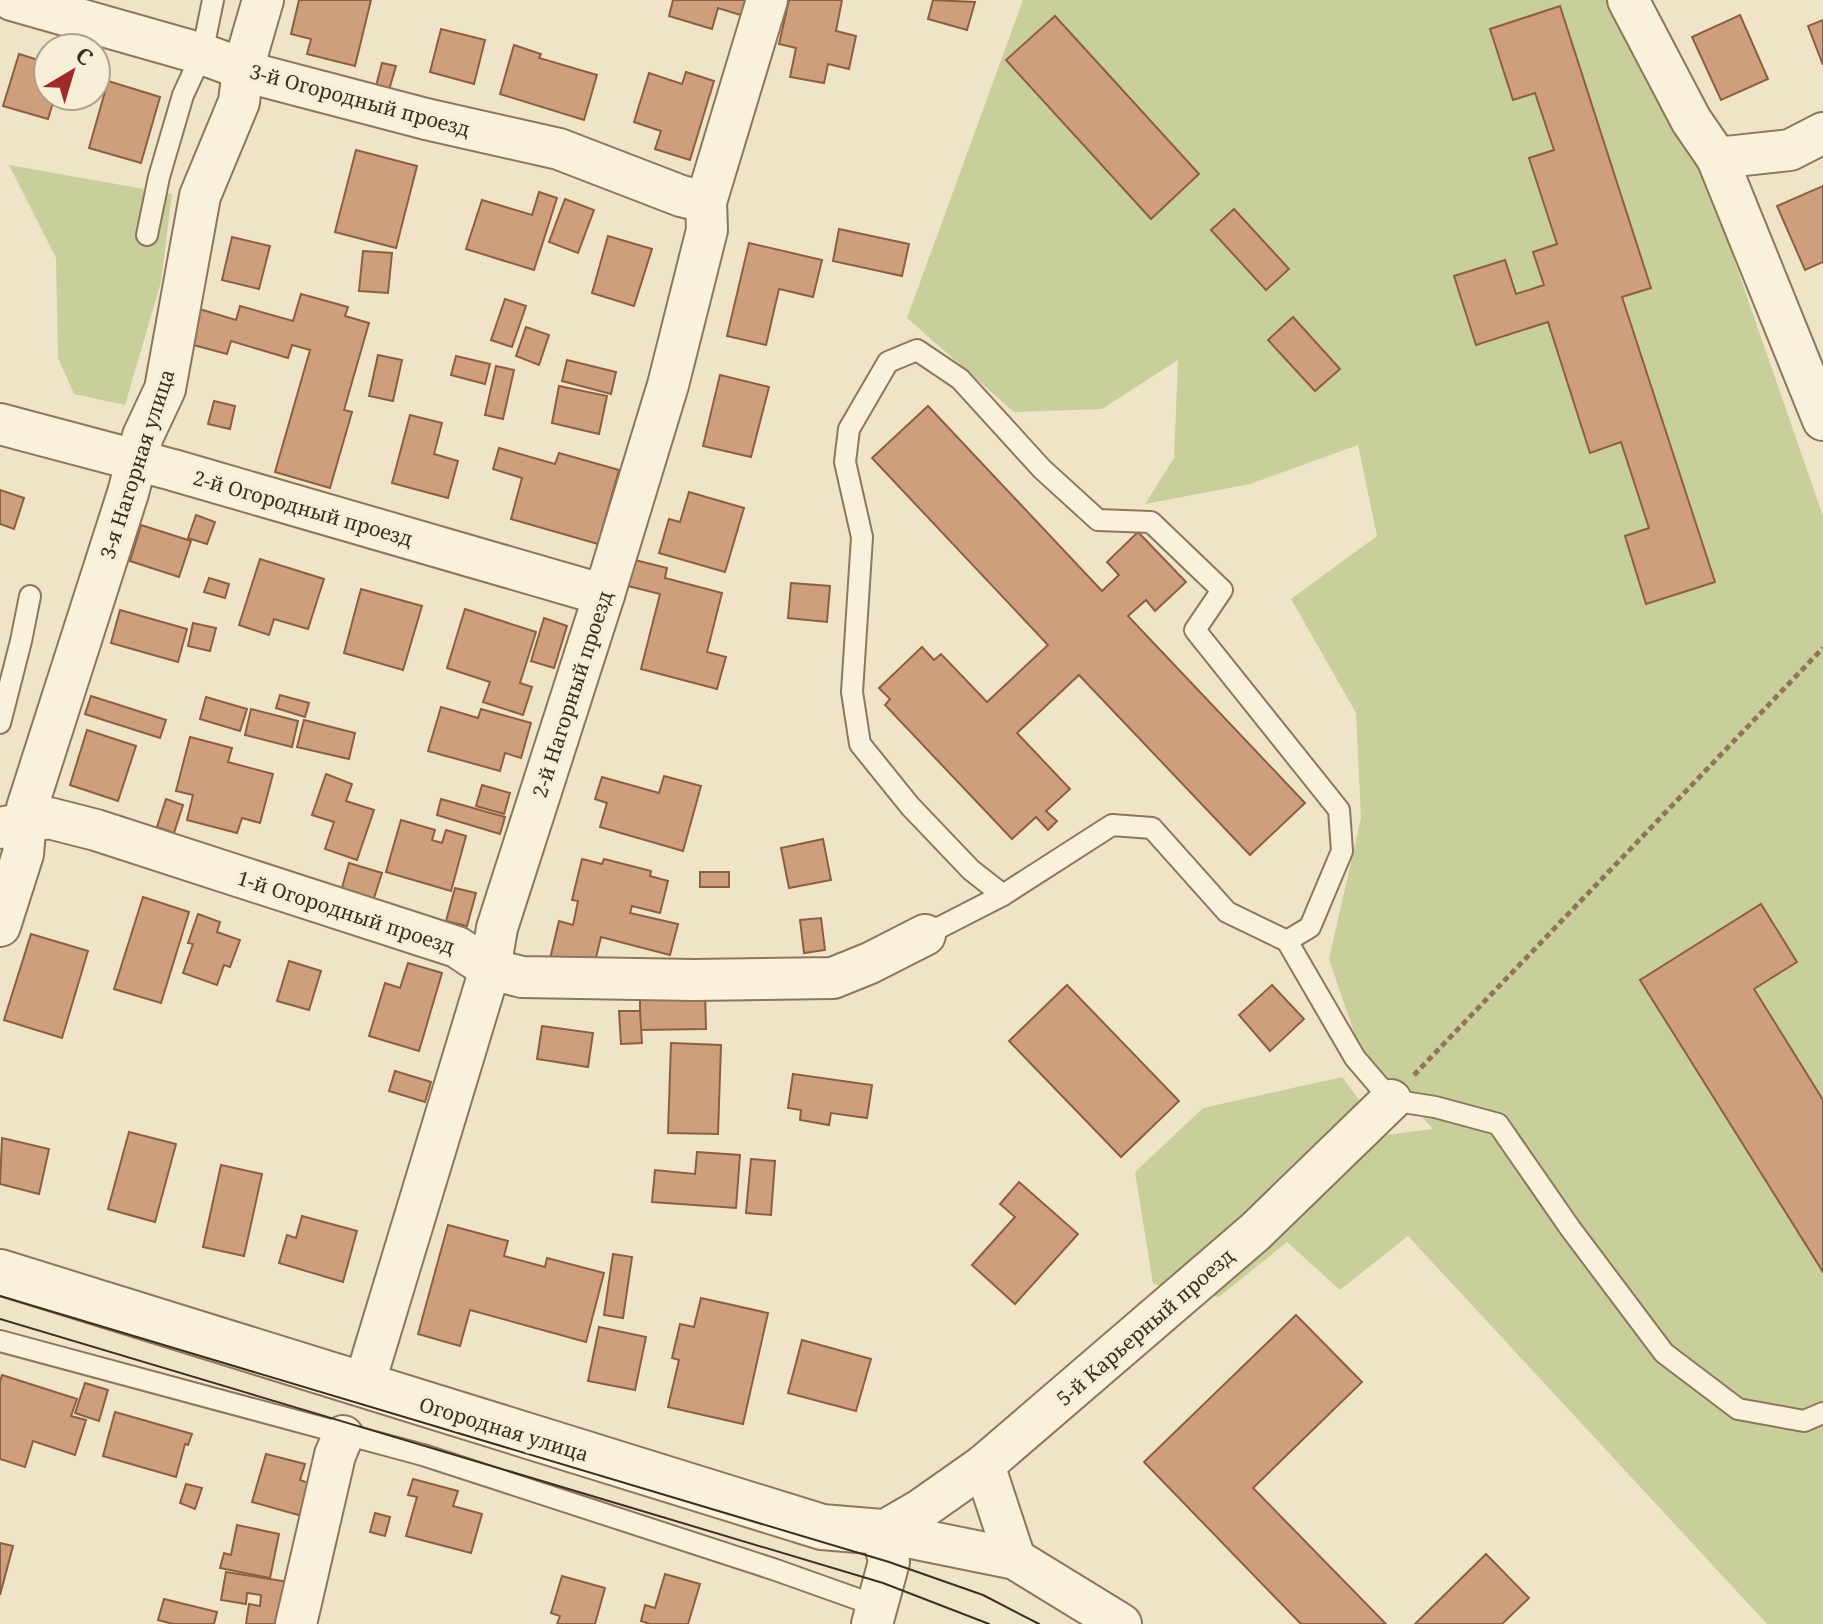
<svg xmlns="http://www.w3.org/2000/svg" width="1823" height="1624" viewBox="0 0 1823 1624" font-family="'Noto Serif',serif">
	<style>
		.green { fill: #c9cf9b }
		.building { fill: #cf9f7d; stroke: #8d5f41; stroke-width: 2 }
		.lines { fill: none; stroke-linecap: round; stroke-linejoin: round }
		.service-casing { stroke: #8d765c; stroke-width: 24 }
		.minor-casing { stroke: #8d765c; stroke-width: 44 }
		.tertiary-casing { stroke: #8d765c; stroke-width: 48 }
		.path { stroke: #8d765c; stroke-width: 5; stroke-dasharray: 6 4; stroke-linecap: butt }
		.service { stroke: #faf1dc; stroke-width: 20 }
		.minor { stroke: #faf1dc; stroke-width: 40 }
		.tertiary { stroke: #faf1dc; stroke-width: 44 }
		.tram { stroke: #3d2e20; stroke-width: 2 }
		.labels { text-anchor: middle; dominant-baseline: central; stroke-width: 8; stroke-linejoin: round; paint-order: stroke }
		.street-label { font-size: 20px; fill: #3d2e20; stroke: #f7eed8 }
	</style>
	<rect width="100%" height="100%" fill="#f0e4c8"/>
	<!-- green -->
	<g class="green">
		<polygon points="1023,0 1609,0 1710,190 1823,516 1823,1624 1767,1624 1408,1236 1340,1290 1287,1242 1219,1297 1153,1284 1135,1172 1203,1108 1342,1077 1385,1135 1433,1129 1359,1047 1329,959 1361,818 1356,713 1291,599 1377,536 1358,445 1250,484 1145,504 1174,458 1178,360 1102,409 1014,412 907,318"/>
		<polygon points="9,165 172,194 161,282 125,405 74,394 58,358 56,258"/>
	</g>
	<!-- building -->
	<g class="building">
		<polygon points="299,0 371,0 355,66 307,54 311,39 291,34"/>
		<polygon points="673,0 752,0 747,17 718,8 712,29 669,16"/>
		<polygon points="789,0 842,0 836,31 856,36 849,69 828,64 824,83 790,77 796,48 779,44"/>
		<polygon points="933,0 975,2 967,30 928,19"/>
		<polygon points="1560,6 1651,288 1622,297 1715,582 1646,604 1625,536 1649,528 1621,442 1590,453 1548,322 1476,345 1454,276 1505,260 1516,294 1544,285 1533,252 1557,244 1529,158 1554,150 1535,93 1513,100 1490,29"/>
		<polygon points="1740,15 1768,79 1721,100 1692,37"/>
		<polygon points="1055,16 1199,174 1151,219 1006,60"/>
		<polygon points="1823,20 1823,65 1808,26"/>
		<polygon points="441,29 485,40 474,84 430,72"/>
		<polygon points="514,45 541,54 539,58 597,75 584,120 500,94"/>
		<polygon points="19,54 48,63 48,96 55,96 48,119 3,106"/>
		<polygon points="382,63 396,66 389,90 376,86"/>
		<polygon points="686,72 714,81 690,160 655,149 661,131 634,122 649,73 682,84"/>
		<polygon points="108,81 160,97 141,163 89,148"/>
		<polygon points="356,150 417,166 396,248 335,232"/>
		<polygon points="1823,186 1823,262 1805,270 1777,206"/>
		<polygon points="539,192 557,198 534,270 466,249 482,200 532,215"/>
		<polygon points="565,199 594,210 578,253 549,242"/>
		<polygon points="1234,209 1289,269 1266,290 1211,230"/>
		<polygon points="839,229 909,244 902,276 833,261"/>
		<polygon points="608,236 652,249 634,306 592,293"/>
		<polygon points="232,237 270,246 259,289 222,280"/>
		<polygon points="749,243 822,260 813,297 779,289 766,345 727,336"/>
		<polygon points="363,251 392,253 388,293 359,291"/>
		<polygon points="301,294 348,307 345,316 369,323 344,410 352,412 330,488 275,472 310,350 292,345 288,358 231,341 227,354 186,343 196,308 236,320 240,306 293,321"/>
		<polygon points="505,299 526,306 512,347 491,340"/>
		<polygon points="1293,317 1340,369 1315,391 1268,340"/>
		<polygon points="526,327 549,335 539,365 516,356"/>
		<polygon points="378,355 402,360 393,401 369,396"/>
		<polygon points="456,356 490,364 485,384 451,375"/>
		<polygon points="567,360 616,372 611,394 562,381"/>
		<polygon points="496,366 514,370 503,419 485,415"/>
		<polygon points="720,375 769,387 751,457 703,446"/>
		<polygon points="559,386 607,396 599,434 552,423"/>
		<polygon points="214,401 235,406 230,429 208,424"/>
		<polygon points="928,406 1102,591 1119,575 1107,562 1138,532 1186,582 1155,611 1146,600 1128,616 1305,803 1250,855 1079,675 1017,733 1070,789 1046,811 1057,821 1048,830 1036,817 1012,839 885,705 890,699 879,688 922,647 934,660 941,654 987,702 1048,645 872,458"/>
		<polygon points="410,415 442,423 434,454 458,461 448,498 392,483"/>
		<polygon points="499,448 555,464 559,453 619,470 598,544 511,519 522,478 493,469"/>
		<polygon points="0,490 24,498 14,529 0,524"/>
		<polygon points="689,492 744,508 725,572 659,553 669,519 680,522"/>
		<polygon points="196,515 215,522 207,544 188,538"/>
		<polygon points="141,525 191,541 179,577 130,561"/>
		<polygon points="260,559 324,579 308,629 274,619 269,635 239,625"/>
		<polygon points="635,560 667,568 665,578 722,593 707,652 726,657 717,689 641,669 660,594 628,586"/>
		<polygon points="209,578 229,584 225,598 204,592"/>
		<polygon points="791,583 830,586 827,622 788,618"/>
		<polygon points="361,589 422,606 403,670 344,653"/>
		<polygon points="465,609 536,632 520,683 532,687 523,715 483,702 490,682 447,668"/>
		<polygon points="120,610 187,629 178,662 111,643"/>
		<polygon points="544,618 567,626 554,668 531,661"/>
		<polygon points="193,623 216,628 210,651 188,646"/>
		<polygon points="280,695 309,703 305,717 276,708"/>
		<polygon points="91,696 166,720 160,738 85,714"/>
		<polygon points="206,697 247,709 240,731 200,719"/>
		<polygon points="441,707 478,718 481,709 531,723 521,758 505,753 500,771 428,751"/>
		<polygon points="251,709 298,721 292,747 245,735"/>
		<polygon points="304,720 355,733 349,759 297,747"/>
		<polygon points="87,730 136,746 118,801 70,785"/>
		<polygon points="190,737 232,748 228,762 273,774 260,823 242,818 237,833 187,820 193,795 176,791"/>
		<polygon points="326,774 352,784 346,801 374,810 357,860 325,849 334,822 312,815"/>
		<polygon points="664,776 701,786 683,851 600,827 607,803 595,799 602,777 659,793"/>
		<polygon points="482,785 510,793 504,814 476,806"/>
		<polygon points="166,799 183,805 174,833 157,827"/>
		<polygon points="441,799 505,817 500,834 437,815"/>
		<polygon points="401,820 435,830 432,840 442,843 446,830 466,836 451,891 386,872"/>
		<polygon points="823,839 831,880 789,888 781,848"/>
		<polygon points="582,859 602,864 604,859 651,871 650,876 668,881 660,913 632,906 630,913 678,924 670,955 601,937 593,970 550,959 559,921 573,925 578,901 572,900"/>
		<polygon points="349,863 382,873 373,901 341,891"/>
		<rect x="700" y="872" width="29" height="15"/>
		<polygon points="455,888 476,893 467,926 446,921"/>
		<polygon points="143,897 189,912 161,1003 114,989"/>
		<polygon points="1761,904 1797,962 1754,989 1823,1100 1823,1272 1640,980"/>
		<polygon points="198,914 220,922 217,932 240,940 230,967 224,965 217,985 183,973 193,944 188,943"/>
		<polygon points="821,918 825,950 804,953 800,920"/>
		<polygon points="31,934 88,951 62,1038 4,1020"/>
		<polygon points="289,961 321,971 309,1010 277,1001"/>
		<polygon points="408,963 442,973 419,1051 369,1036 385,983 400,988"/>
		<polygon points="1067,985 1179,1101 1121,1157 1009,1041"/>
		<polygon points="1272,985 1304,1019 1270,1051 1239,1015"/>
		<polygon points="640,991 705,991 706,1029 640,1030"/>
		<polygon points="619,1011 640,1011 642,1043 621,1044"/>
		<polygon points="542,1026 593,1033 588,1067 537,1059"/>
		<polygon points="671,1043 721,1045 718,1134 668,1133"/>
		<polygon points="395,1071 431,1082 425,1102 389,1091"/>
		<polygon points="793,1074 872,1085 867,1118 831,1113 829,1125 800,1120 801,1110 788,1108"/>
		<polygon points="129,1132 176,1144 155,1222 108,1209"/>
		<polygon points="2,1138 49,1149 39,1194 0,1184"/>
		<polygon points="697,1152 740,1155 736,1208 652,1202 655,1170 695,1174"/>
		<polygon points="751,1159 775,1161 771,1215 746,1213"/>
		<polygon points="221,1165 262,1174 244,1256 203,1247"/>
		<polygon points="1019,1182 1078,1234 1015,1304 972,1265 1015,1217 1000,1204"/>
		<polygon points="302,1216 357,1231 343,1282 279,1263 287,1235 296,1238"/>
		<polygon points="448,1225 508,1241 504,1256 545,1267 547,1258 604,1273 586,1342 470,1310 460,1346 418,1334"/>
		<polygon points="613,1254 632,1257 623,1318 604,1315"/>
		<polygon points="701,1298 768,1313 743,1424 668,1407 679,1360 672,1358 680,1324 694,1327"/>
		<polygon points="1296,1315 1362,1382 1253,1488 1386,1624 1301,1624 1144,1462"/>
		<polygon points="599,1327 646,1337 635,1390 588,1381"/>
		<polygon points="802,1340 871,1359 856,1411 788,1393"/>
		<polygon points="2,1375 77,1399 71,1416 86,1420 75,1455 33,1441 25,1467 0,1459 0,1382"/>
		<polygon points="85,1383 108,1390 99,1421 75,1413"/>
		<polygon points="115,1412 192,1434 188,1445 185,1444 176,1477 103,1456"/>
		<polygon points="266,1454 305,1464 300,1480 311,1484 302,1516 252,1502"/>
		<polygon points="413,1479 458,1491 453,1506 482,1514 471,1553 406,1536 417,1497 408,1495"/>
		<polygon points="186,1484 202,1488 195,1509 180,1503"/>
		<polygon points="375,1513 390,1517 385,1536 370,1532"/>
		<polygon points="237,1525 279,1534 270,1578 220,1568 224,1553 231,1555"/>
		<polygon points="0,1543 13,1546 0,1595"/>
		<polygon points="1486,1554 1529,1598 1502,1624 1415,1624"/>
		<polygon points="226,1572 289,1582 282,1624 246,1624 249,1604 260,1606 261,1595 247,1593 246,1604 221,1600"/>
		<polygon points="665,1574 700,1584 688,1624 650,1624 641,1621 645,1605 655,1608"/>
		<polygon points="562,1576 605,1588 595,1624 557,1624 560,1616 551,1613"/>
		<polygon points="164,1599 217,1612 214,1624 173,1624 158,1620"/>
	</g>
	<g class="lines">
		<!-- service casing -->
		<g class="service-casing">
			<g id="service">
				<polyline points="147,235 159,177 183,95 202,54 213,0"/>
				<polyline points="0,723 21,641 30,596"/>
				<polyline points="925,935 1003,895"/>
				<polyline points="1287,941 1227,912 1152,828 1112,825 1003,895 971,870 910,806 860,744 852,692 862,537 845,462 849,429 888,362 917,350 960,379 1042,469 1098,520 1151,522 1222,590 1195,630 1339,810 1342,851 1310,927 1287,941 1355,1058 1391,1100 1435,1107 1498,1124 1570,1228 1664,1353 1738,1409 1804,1421 1823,1413"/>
				<polyline points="0,1341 423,1455 776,1570 877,1606"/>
			</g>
		</g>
		<!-- minor casing -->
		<g class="minor-casing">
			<g id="minor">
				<polyline points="12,0 202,54 262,76 426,119 559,149 681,196 706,202"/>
				<polyline points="1628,0 1691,120 1717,158 1823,420"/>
				<polyline points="1717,158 1790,150 1823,133"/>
				<polyline points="0,424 173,470 604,595"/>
				<polyline points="0,828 49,818 96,830 457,947 490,969 522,977 694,980 833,978 870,963 925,935"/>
				<polyline points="0,926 23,854 27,808 128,493 143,436 165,389 200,196 239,102 243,69 263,0"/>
				<polyline points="364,1385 490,969 497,928 604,595 668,385 707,230 706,202 767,0"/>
				<polyline points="984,1465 1015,1559"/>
				<polyline points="882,1532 920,1510 984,1465 1255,1232 1391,1100"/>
				<polyline points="882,1532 1015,1559 1121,1624"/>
				<polyline points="296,1624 335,1455 343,1436"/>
				<polyline points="872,1624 889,1562 882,1532"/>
			</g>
		</g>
		<!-- tertiary casing -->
		<g class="tertiary-casing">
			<polyline id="tertiary" points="0,1272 822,1527 882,1532"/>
		</g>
		<!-- path -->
		<polyline class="path" points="1414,1075 1823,648"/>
		<!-- service -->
		<use href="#service" class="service"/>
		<!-- minor -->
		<use href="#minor" class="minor"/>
		<!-- tertiary -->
		<use href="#tertiary" class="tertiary"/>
		<!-- tram -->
		<g class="tram">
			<polyline points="0,1296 889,1562 983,1595 1039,1624"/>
			<polyline points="0,1319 883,1583 989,1624"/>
		</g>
	</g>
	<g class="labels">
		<!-- street labels -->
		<g class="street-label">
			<text transform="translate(360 100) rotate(15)">3-й Огородный проезд</text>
			<text transform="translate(137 464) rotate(-72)">3-я Нагорная улица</text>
			<text transform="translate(303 508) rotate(16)">2-й Огородный проезд</text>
			<text transform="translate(572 694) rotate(-72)">2-й Нагорный проезд</text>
			<text transform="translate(346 912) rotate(18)">1-й Огородный проезд</text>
			<text transform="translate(1145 1327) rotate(-41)">5-й Карьерный проезд</text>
			<text transform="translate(504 1429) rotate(17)">Огородная улица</text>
		</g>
	</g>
	<!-- north arrow -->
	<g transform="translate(72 72) rotate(38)"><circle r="38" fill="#f7eed8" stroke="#ada18e" stroke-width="2"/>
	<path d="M0-6L14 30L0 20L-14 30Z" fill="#9e2a2b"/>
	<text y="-12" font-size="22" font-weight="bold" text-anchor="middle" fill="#3d2e20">С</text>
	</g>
</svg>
